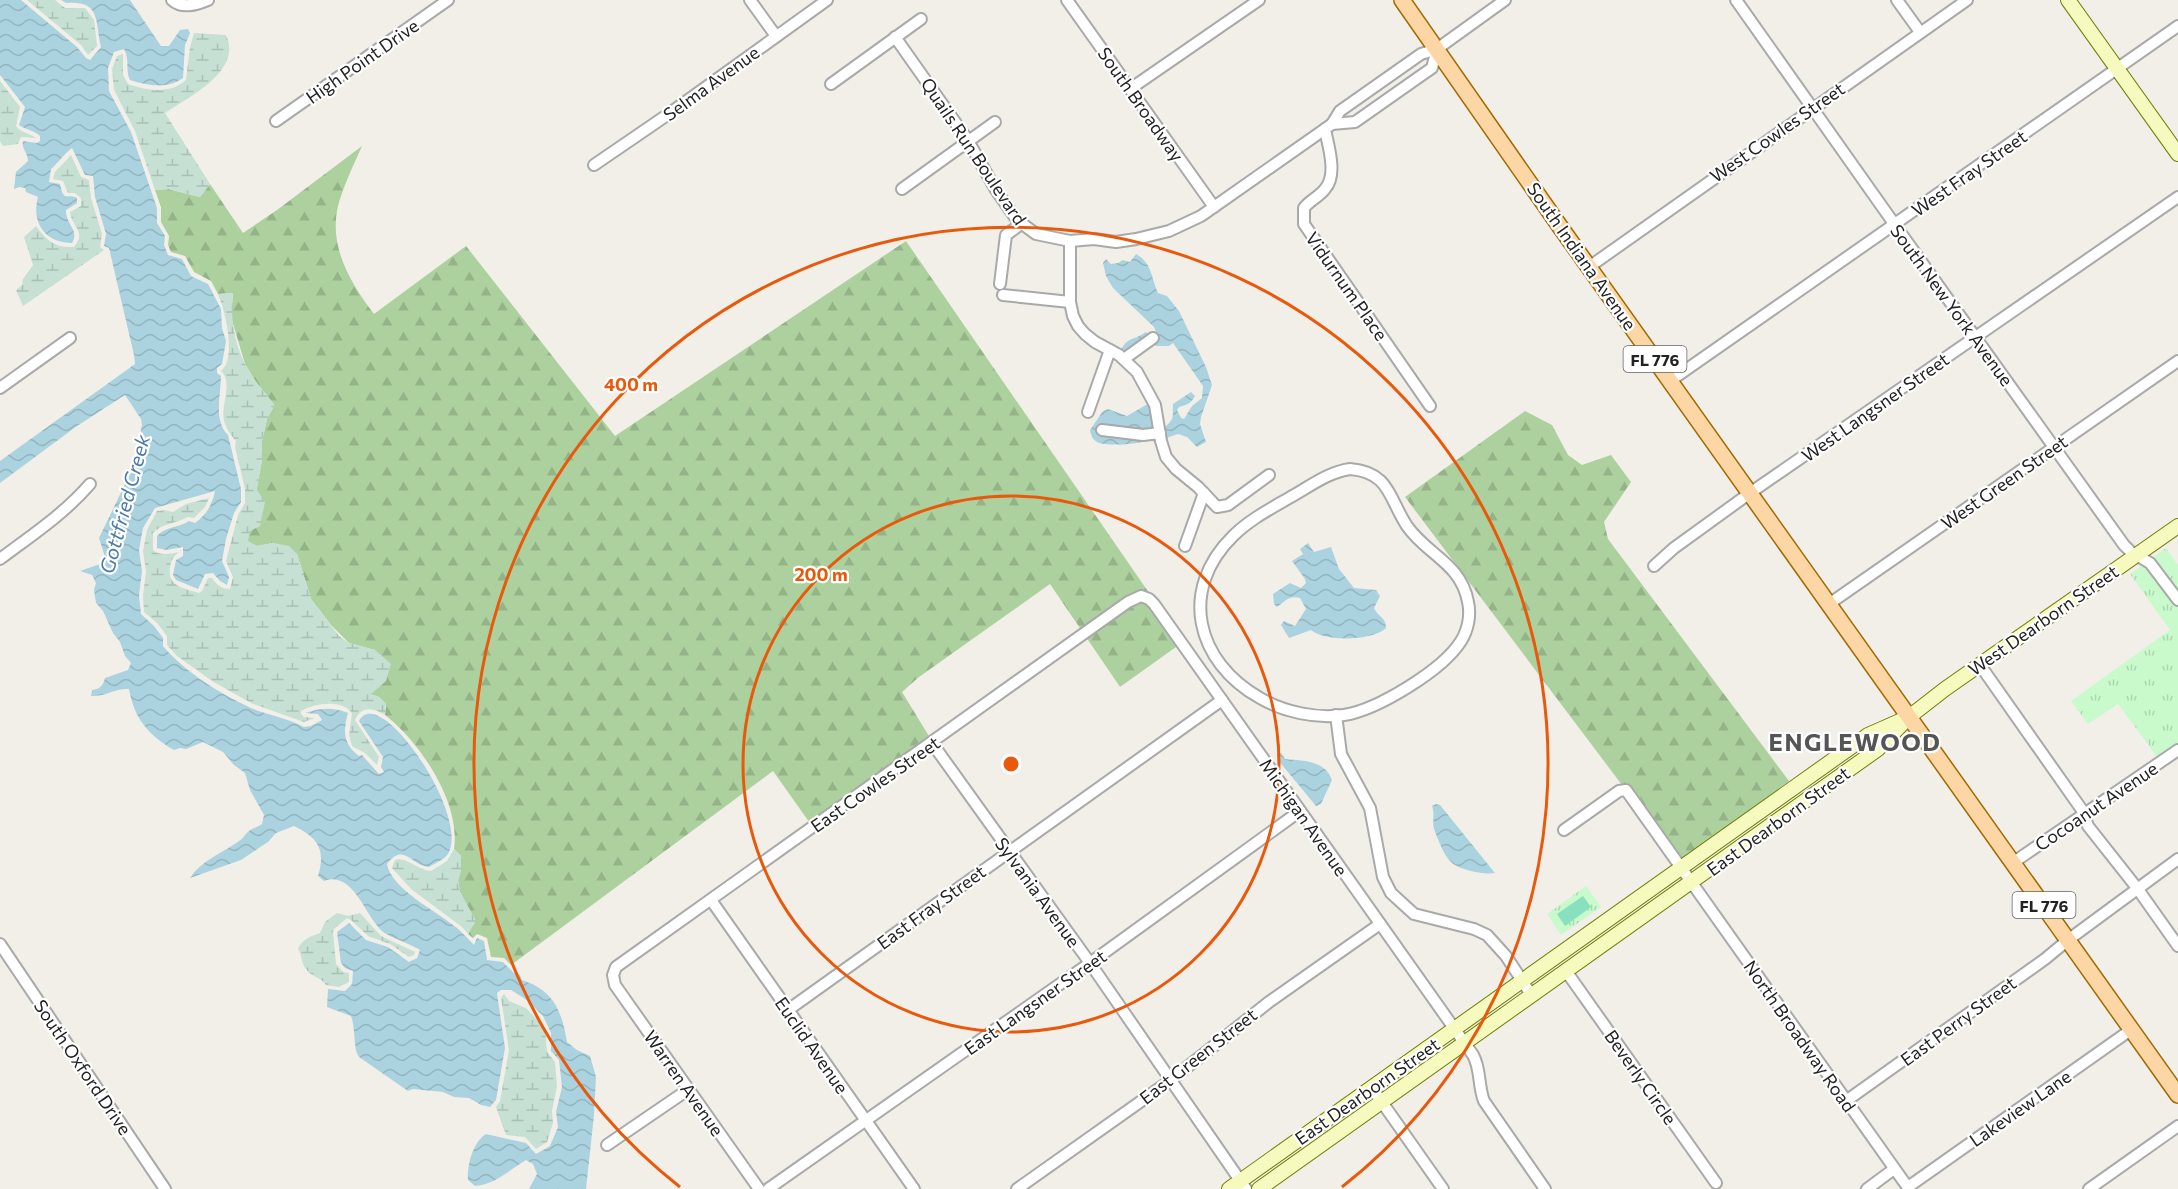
<svg xmlns="http://www.w3.org/2000/svg" width="2178" height="1189" viewBox="0 0 2178 1189" font-family="Commissioner,sans-serif">
	<style>
		.forest { fill: url(#forest-firs) }
		.wetland { fill: url(#wetland-marsh) }
		.park { fill: url(#park-tufts) }
		.pitch { fill: #88e0be }
		.water { fill: url(#water-waves) }
		.lines { fill: none; stroke-linecap: round; stroke-linejoin: round }
		.street-casing { stroke: #a9a9a9; stroke-width: 14 }
		.secondary-casing { stroke: #707d05; stroke-width: 16 }
		.primary-casing { stroke: #a06b00; stroke-width: 18 }
		.street { stroke: #fff; stroke-width: 10 }
		.secondary { stroke: #f7fabf; stroke-width: 14 }
		.primary { stroke: #fcd6a4; stroke-width: 15 }
		.ring { fill: none; stroke: #e8590c; stroke-width: 3 }
		.labels { text-anchor: middle; dominant-baseline: central; stroke-width: 4.5; stroke-linejoin: round; paint-order: stroke }
		.shield { fill: #fff; stroke: #646464; stroke-width: 1.5 }
		.shield-label { font-size: 16px; font-weight: bold; fill: #222 }
		.street-label { font-size: 18px; fill: #222; stroke: #fff }
		.water-label { font-size: 20px; font-style: italic; fill: #4a7aab; stroke: #fff }
		.district-label { font-size: 24px; font-weight: bold; letter-spacing: 1.5px; fill: #555; stroke: #fff }
		.centre { fill: #e8590c; stroke: #fff; stroke-width: 3 }
		.ring-label { font-size: 18px; text-anchor: middle; font-weight: bold; fill: #e8590c; stroke: #fff; stroke-width: 4.5; stroke-linejoin: round; paint-order: stroke }
	</style>
	<defs>
		<pattern id="forest-firs" width="22" height="20" patternUnits="userSpaceOnUse" patternTransform="scale(1.5)"><rect width="22" height="20" fill="#add19e"/><path d="M5 1l3.5 6h-7zM16 11l3.5 6h-7z" fill="#95b388"/></pattern>
		<pattern id="wetland-marsh" width="20" height="14" patternUnits="userSpaceOnUse" patternTransform="scale(1.5)"><rect width="20" height="14" fill="#c6e0d4"/><path d="M1 5h8M5 5V1M11 12h8M15 12V8" fill="none" stroke="#aac0b6"/></pattern>
		<pattern id="park-tufts" width="24" height="20" patternUnits="userSpaceOnUse" patternTransform="scale(1.5)"><rect width="24" height="20" fill="#c8facc"/><path d="M3 7l-1-3M5 7V3M7 7l1-3M15 17l-1-3M17 17v-4M19 17l1-3" fill="none" stroke="#acd6af"/></pattern>
		<pattern id="water-waves" width="16" height="10" patternUnits="userSpaceOnUse" patternTransform="scale(1.5)"><rect width="16" height="10" fill="#aad3df"/><path d="M0 5q4-4 8 0t8 0" fill="none" stroke="#92b5bf"/></pattern>
	</defs>
	<rect width="100%" height="100%" fill="#f2efe9"/>
	<!-- forest -->
	<g class="forest">
		<path d="M 362,146 C 353,167 337,198 336,220 C 333,254 354,288 374,314 L 466,246 L 615,436 L 906,241 L 1183,642 L 1120,687 L 1050,584 L 919,677 L 902,692 L 932,741 L 812,826 L 773,771 L 511,965 L 504,958 L 491,957 L 487,938 L 477,934 L 473,938 L 468,934 L 475,920 L 460,892 L 458,880 L 461,870 L 461,856 L 454,849 C 461,803 420,742 385,715 L 386,704 L 379,697 L 370,694 L 375,650 L 349,643 L 331,625 L 311,599 L 297,554 L 273,543 L 257,546 L 247,541 L 262,460 L 262,441 L 267,419 L 274,406 L 273,403 L 256,382 L 245,364 L 231,317 L 233,293 L 218,294 L 211,281 L 194,272 L 185,256 L 171,252 L 168,245 L 169,236 L 161,222 L 161,207 L 155,190 L 168,189 L 200,197 L 210,184 L 243,233 L 277,210 Z"/>
		<polygon points="1525,411 1552,425 1568,455 1582,465 1611,455 1631,482 1604,522 1608,539 1789,781 1680,862 1405,497"/>
	</g>
	<!-- wetland -->
	<g class="wetland">
		<polygon points="27,0 55,0 65,8 85,8 94,20 97,46 88,55 81,45"/>
		<path d="M 194,33 L 226,35 C 243,71 189,97 165,113 L 210,184 L 200,197 L 168,189 L 155,190 L 135,131 L 114,90 L 112,69 L 117,56 L 123,54 L 123,75 L 128,84 C 147,91 171,94 186,80 L 190,47 Z"/>
		<path d="M 0,81 L 20,107 L 16,126 C 21,133 29,133 36,138 L 21,137 L 18,144 L 3,146 L 0,141 Z"/>
		<path d="M 71,155 L 81,177 L 89,180 L 91,198 L 102,234 L 100,247 L 104,250 L 23,306 L 16,290 L 22,285 L 23,279 L 33,265 L 24,237 L 36,226 C 46,240 55,248 74,247 C 87,231 72,228 70,212 L 81,206 L 81,198 L 75,193 L 68,193 L 63,181 L 53,179 L 55,172 Z"/>
		<path d="M 233,293 C 229,323 237,356 255,380 C 260,388 267,395 273,403 L 274,406 L 267,419 L 262,441 L 262,460 L 257,490 L 265,502 L 260,526 L 250,531 L 248,541 L 257,546 L 273,543 L 289,546 L 297,554 L 311,599 L 339,636 L 349,643 L 375,650 L 391,664 L 386,681 L 371,694 L 379,697 L 386,704 L 385,715 C 373,707 361,706 355,720 L 379,757 L 377,765 L 365,753 L 352,746 L 349,735 L 352,713 C 342,699 315,703 301,711 L 301,714 L 304,717 L 315,718 L 304,722 L 253,704 L 212,681 L 177,656 L 167,645 L 167,636 L 157,623 L 144,612 L 143,595 L 146,572 L 143,551 L 147,530 L 157,511 L 164,510 L 173,512 L 186,504 L 209,498 L 205,507 L 194,518 L 188,517 C 175,524 163,523 153,533 L 153,550 C 159,556 170,554 179,552 C 173,557 171,560 170,568 C 167,586 185,589 199,593 L 202,591 L 208,578 L 212,578 C 216,584 221,589 230,589 L 233,577 L 226,561 L 238,515 L 245,503 L 245,489 L 235,447 L 236,441 C 234,439 227,430 226,426 C 217,410 235,384 221,371 C 237,358 225,310 218,294 Z"/>
		<path d="M 454,849 L 461,856 L 461,870 L 458,881 L 460,892 L 476,921 L 468,934 L 462,927 L 411,889 L 392,868 L 395,860 C 407,856 416,870 431,871 L 447,861 Z"/>
		<path d="M 337,913 L 348,916 L 360,913 L 381,936 L 415,952 L 414,955 L 409,957 L 390,944 L 368,936 L 351,920 L 347,918 L 334,929 L 333,932 L 336,964 L 343,972 L 349,973 L 349,982 L 339,987 L 326,985 C 321,977 311,977 306,969 C 301,963 302,955 298,949 C 301,940 311,936 320,933 L 325,922 Z"/>
		<polygon points="504,994 509,1001 526,1008 545,1028 547,1052 555,1062 557,1086 552,1111 553,1123 547,1142 536,1149 525,1137 506,1135 496,1107 500,1101 509,1050 501,998"/>
	</g>
	<!-- park -->
	<g class="park">
		<polygon points="2166,548 2178,565 2178,745 2158,758 2118,704 2088,724 2071,701 2170,630 2130,574"/>
		<polygon points="1586,886 1601,907 1561,935 1547,914"/>
	</g>
	<!-- pitch -->
	<polygon class="pitch" points="1583,896 1591,907 1565,926 1557,914"/>
	<!-- water -->
	<g class="water">
		<path d="M 0,0 L 21,0 L 77,47 L 86,58 L 90,60 L 101,47 C 95,21 101,0 66,3 L 61,0 L 130,0 L 161,46 L 169,46 L 180,30 L 188,29 L 190,33 L 185,45 L 183,78 C 168,89 148,86 130,80 C 125,70 130,59 124,49 L 114,52 L 108,68 L 109,91 L 131,132 L 157,208 L 157,223 L 165,236 L 164,245 L 168,255 L 182,259 L 191,276 L 208,284 L 221,309 L 222,328 L 226,341 L 222,364 L 217,368 L 217,373 L 221,376 C 221,395 213,420 228,435 L 241,489 L 241,502 L 234,513 L 226,539 L 222,561 L 229,577 L 227,585 L 220,581 L 213,573 L 205,574 L 198,589 L 176,580 L 173,575 L 176,560 L 183,556 L 183,547 L 167,550 L 157,548 L 157,536 C 166,526 178,528 189,521 L 195,523 C 207,514 212,505 215,491 L 155,508 L 143,528 L 139,550 L 142,571 L 139,595 L 141,614 L 154,626 L 163,638 L 163,646 C 185,672 219,693 251,708 C 268,715 287,718 304,727 L 311,726 L 322,720 L 318,714 L 305,713 C 321,708 332,707 348,713 C 343,732 343,744 359,756 L 362,755 L 379,774 L 384,772 L 381,767 L 383,757 L 359,721 C 379,681 471,816 448,854 C 444,860 435,863 429,867 C 410,865 404,842 387,864 C 391,889 438,912 457,928 C 463,933 468,939 474,945 L 477,938 L 484,941 L 487,960 L 503,962 L 514,973 L 520,975 L 522,980 C 554,990 562,1012 567,1042 L 577,1050 L 590,1056 L 596,1077 L 594,1115 L 586,1189 L 529,1189 L 537,1174 L 533,1164 L 526,1160 C 509,1170 496,1184 475,1186 L 468,1180 C 467,1165 473,1142 486,1134 L 526,1143 L 536,1154 L 550,1146 L 558,1127 L 556,1112 L 562,1087 L 559,1060 L 551,1051 L 551,1033 L 543,1016 L 527,1000 L 511,990 L 501,990 L 497,993 L 505,1048 L 496,1100 L 490,1107 L 481,1105 L 469,1098 L 454,1097 L 443,1092 L 413,1089 L 408,1091 L 359,1057 C 353,1049 356,1029 351,1016 L 327,1007 L 328,989 L 345,991 L 352,984 L 353,971 L 345,968 L 341,963 L 337,932 L 349,923 L 366,940 L 388,947 L 409,962 L 417,958 L 420,950 C 411,944 387,936 382,931 C 365,916 353,870 324,881 L 318,876 C 326,849 318,838 294,826 L 276,833 L 268,842 L 241,860 L 190,878 C 201,861 222,853 239,841 C 243,839 245,834 249,831 C 253,828 258,827 262,824 L 264,815 L 250,790 L 245,773 L 234,765 L 223,752 L 203,742 L 186,749 L 180,748 L 174,750 C 148,735 134,718 129,689 C 115,688 105,697 91,696 L 92,690 C 101,689 103,685 105,678 L 128,670 L 131,663 L 125,656 L 120,642 L 113,633 L 103,611 L 96,603 L 94,590 L 96,583 L 92,575 L 80,571 L 100,564 L 105,557 L 99,538 L 140,453 L 139,439 L 142,425 L 141,419 L 125,395 L 77,426 L 0,483 L 0,461 L 135,364 L 134,355 L 109,248 L 104,246 L 106,234 L 95,197 L 93,176 L 85,175 L 72,148 C 63,155 59,162 51,169 L 49,182 L 60,184 C 64,203 66,193 77,198 L 77,203 L 66,210 C 65,224 80,230 72,243 C 45,243 31,223 38,197 L 26,192 L 25,188 L 19,187 L 14,189 L 16,172 L 28,161 C 28,153 21,148 23,141 L 37,143 L 40,141 L 40,136 C 34,130 26,130 19,125 L 25,107 L 0,75 Z"/>
		<path d="M 1136,254 C 1152,263 1151,277 1158,293 L 1167,296 L 1179,311 L 1206,367 L 1212,385 L 1201,417 L 1200,424 L 1206,442 L 1197,447 L 1187,437 L 1178,434 L 1169,437 L 1160,444 L 1150,440 C 1139,444 1108,447 1097,442 C 1092,439 1091,435 1090,430 L 1103,411 L 1108,409 L 1127,416 L 1151,402 L 1160,426 L 1165,427 C 1176,417 1172,417 1173,404 L 1191,392 L 1195,396 C 1191,404 1186,405 1179,407 L 1177,410 L 1181,418 L 1184,419 L 1192,406 L 1202,398 L 1203,386 L 1173,343 L 1169,346 L 1156,346 L 1151,340 L 1135,351 L 1120,353 C 1126,336 1134,341 1146,332 L 1148,334 L 1154,335 L 1156,332 L 1154,327 L 1113,288 L 1106,276 L 1103,263 L 1106,259 L 1111,264 L 1118,263 L 1123,260 L 1130,262 Z"/>
		<path d="M 1308,543 L 1314,552 L 1331,547 L 1339,569 L 1354,588 L 1376,590 L 1380,596 L 1374,608 C 1378,617 1386,617 1386,628 C 1373,641 1325,642 1311,630 L 1289,638 L 1281,625 L 1284,621 L 1295,626 L 1306,609 L 1300,598 C 1288,595 1285,602 1277,607 L 1274,604 L 1273,594 L 1290,583 L 1301,588 L 1306,583 L 1305,579 L 1292,561 L 1303,554 L 1300,549 Z"/>
		<path d="M 1281,753 L 1285,759 C 1303,761 1325,760 1332,780 L 1321,804 L 1316,806 L 1278,760 L 1277,754 Z"/>
		<path d="M 1436,804 L 1440,805 L 1495,873 C 1484,875 1459,870 1451,862 C 1443,854 1438,839 1434,829 C 1432,821 1435,813 1432,806 Z"/>
	</g>
	<g class="lines">
		<!-- street casing -->
		<g class="street-casing">
			<g id="street">
				<path d="M 172,0 C 182,9 196,5 208,0"/>
				<polyline points="750,0 776,36"/>
				<polyline points="1067,0 1214,207"/>
				<polyline points="1736,0 1895,225 2124,545 2131,552 2150,563 2178,600"/>
				<polyline points="1897,0 1920,32"/>
				<polyline points="895,37 967,139 996,190 1017,220 1036,234 1070,241 1094,239 1116,242 1136,239 1169,231 1201,216 1325,129 1332,124 1340,111 1421,54 1437,49 1505,0"/>
				<polyline points="831,84 921,19"/>
				<polyline points="1130,89 1259,0"/>
				<polyline points="276,121 448,0"/>
				<polyline points="1332,124 1355,122 1419,77 1432,68 1437,49"/>
				<path d="M 1325,129 C 1328,146 1338,174 1325,189 C 1319,197 1310,200 1304,208 L 1304,224 L 1430,406"/>
				<polyline points="594,165 670,113 827,0"/>
				<polyline points="902,189 995,122"/>
				<polyline points="1070,241 1070,302 1073,316 1078,326 1085,334 1095,342 1119,355 1137,372 1155,405 1161,441 1166,457 1176,469 1198,487 1217,507 1228,505 1269,475"/>
				<polyline points="1589,267 1967,0"/>
				<polyline points="1000,284 1006,235 1021,224"/>
				<polyline points="1003,295 1070,302"/>
				<polyline points="1124,359 1153,338"/>
				<polyline points="1670,381 2178,26"/>
				<polyline points="0,388 70,338"/>
				<polyline points="1088,412 1110,350"/>
				<polyline points="1102,430 1143,435 1160,433"/>
				<path d="M 1350,469 C 1390,472 1389,499 1407,526 C 1427,555 1461,563 1468,602 C 1471,615 1468,630 1461,641 C 1443,670 1377,710 1344,715 C 1316,719 1284,712 1260,698 C 1196,662 1178,590 1233,536 C 1249,520 1270,509 1289,498 C 1309,487 1328,472 1350,469 Z"/>
				<polyline points="1185,546 1204,493"/>
				<path d="M 0,559 C 32,535 64,514 90,484"/>
				<polyline points="1654,566 1674,548 1750,493 2178,197"/>
				<polyline points="1829,604 2178,361"/>
				<polyline points="1980,665 2082,810 2088,826 2137,888 2178,946"/>
				<polyline points="1336,715 1341,754 1370,808 1383,877 1391,893 1414,914 1474,929 1487,935 1506,956 1532,996"/>
				<polyline points="932,743 1090,963 1246,1189"/>
				<polyline points="1564,830 1619,791 1626,790 1909,1189"/>
				<polyline points="2014,862 2178,750"/>
				<polyline points="711,900 914,1189"/>
				<polyline points="0,944 165,1189"/>
				<polyline points="1566,971 1716,1183"/>
				<polyline points="788,1010 1222,700"/>
				<polyline points="1372,1088 1443,1189"/>
				<polyline points="1846,1101 2045,959 2068,940 2178,859"/>
				<polyline points="607,1145 689,1089"/>
				<polyline points="1908,1187 2132,1029"/>
				<path d="M 759,1189 L 615,985 L 613,975 L 616,967 L 1128,602 L 1141,596 L 1149,599 L 1154,604 L 1473,1055 C 1481,1069 1478,1086 1484,1101 L 1545,1189"/>
				<polyline points="768,1189 1090,963 1300,811"/>
				<polyline points="1017,1189 1171,1080 1269,1002 1380,924"/>
				<polyline points="1867,1189 1894,1169"/>
				<polyline points="2089,1189 2178,1126"/>
			</g>
		</g>
		<!-- secondary casing -->
		<g class="secondary-casing">
			<g id="secondary">
				<polyline points="2068,0 2178,154"/>
				<polyline points="1229,1189 1868,735 1902,720"/>
				<polyline points="1259,1189 1878,749 1909,717 1945,689 2178,526"/>
			</g>
		</g>
		<!-- primary casing -->
		<g class="primary-casing">
			<polyline id="primary" points="1402,0 1561,228 2178,1095"/>
		</g>
		<!-- street -->
		<use href="#street" class="street"/>
		<!-- secondary -->
		<use href="#secondary" class="secondary"/>
		<!-- primary -->
		<use href="#primary" class="primary"/>
	</g>
	<!-- distance rings -->
	<g class="ring">
		<circle cx="1011" cy="764" r="268"/>
		<path d="M680 1187A537 537 0 1 1 1342 1187"/>
	</g>
	<g class="labels">
		<!-- shield labels -->
		<g class="shield">
			<rect x="1623.5" y="346" width="63" height="26" rx="4.5"/>
			<rect x="2012.5" y="892" width="63" height="26" rx="4.5"/>
		</g>
		<g class="shield-label">
			<text x="1655" y="359">FL 776</text>
			<text x="2044" y="905">FL 776</text>
		</g>
		<!-- street labels -->
		<g class="street-label">
			<text transform="translate(362 61) rotate(-35)">High Point Drive</text>
			<text transform="translate(711 83) rotate(-36)">Selma Avenue</text>
			<text transform="translate(1141 104) rotate(55)">South Broadway</text>
			<text transform="translate(1777 132) rotate(-35)">West Cowles Street</text>
			<text transform="translate(974 151) rotate(56)">Quails Run Boulevard</text>
			<text transform="translate(1969 173) rotate(-35)">West Fray Street</text>
			<text transform="translate(1582 256) rotate(55)">South Indiana Avenue</text>
			<text transform="translate(1347 286) rotate(55)">Vidurnum Place</text>
			<text transform="translate(1952 305) rotate(54)">South New York Avenue</text>
			<text transform="translate(1875 407) rotate(-35)">West Langsner Street</text>
			<text transform="translate(2004 482) rotate(-35)">West Green Street</text>
			<text transform="translate(2043 620) rotate(-35)">West Dearborn Street</text>
			<text transform="translate(875 784) rotate(-35)">East Cowles Street</text>
			<text transform="translate(2096 806) rotate(-34)">Cocoanut Avenue</text>
			<text transform="translate(1304 817) rotate(55)">Michigan Avenue</text>
			<text transform="translate(1778 821) rotate(-36)">East Dearborn Street</text>
			<text transform="translate(1038 892) rotate(54)">Sylvania Avenue</text>
			<text transform="translate(931 907) rotate(-36)">East Fray Street</text>
			<text transform="translate(1035 1002) rotate(-35)">East Langsner Street</text>
			<text transform="translate(1958 1021) rotate(-36)">East Perry Street</text>
			<text transform="translate(1800 1036) rotate(55)">North Broadway Road</text>
			<text transform="translate(812 1045) rotate(55)">Euclid Avenue</text>
			<text transform="translate(1198 1056) rotate(-38)">East Green Street</text>
			<text transform="translate(83 1067) rotate(56)">South Oxford Drive</text>
			<text transform="translate(1641 1077) rotate(55)">Beverly Circle</text>
			<text transform="translate(684 1083) rotate(55)">Warren Avenue</text>
			<text transform="translate(1367 1091) rotate(-35)">East Dearborn Street</text>
			<text transform="translate(2020 1108) rotate(-35)">Lakeview Lane</text>
		</g>
		<!-- water labels -->
		<g class="water-label">
			<text transform="translate(124 504) rotate(-75)">Gottfried Creek</text>
		</g>
		<!-- district labels -->
		<g class="district-label">
			<text x="1855" y="741">ENGLEWOOD</text>
		</g>
	</g>
	<circle cx="1011" cy="764" r="9" class="centre"/>
	<g class="ring-label">
		<text x="631" y="391">400 m</text>
		<text x="821" y="581">200 m</text>
	</g>
</svg>
